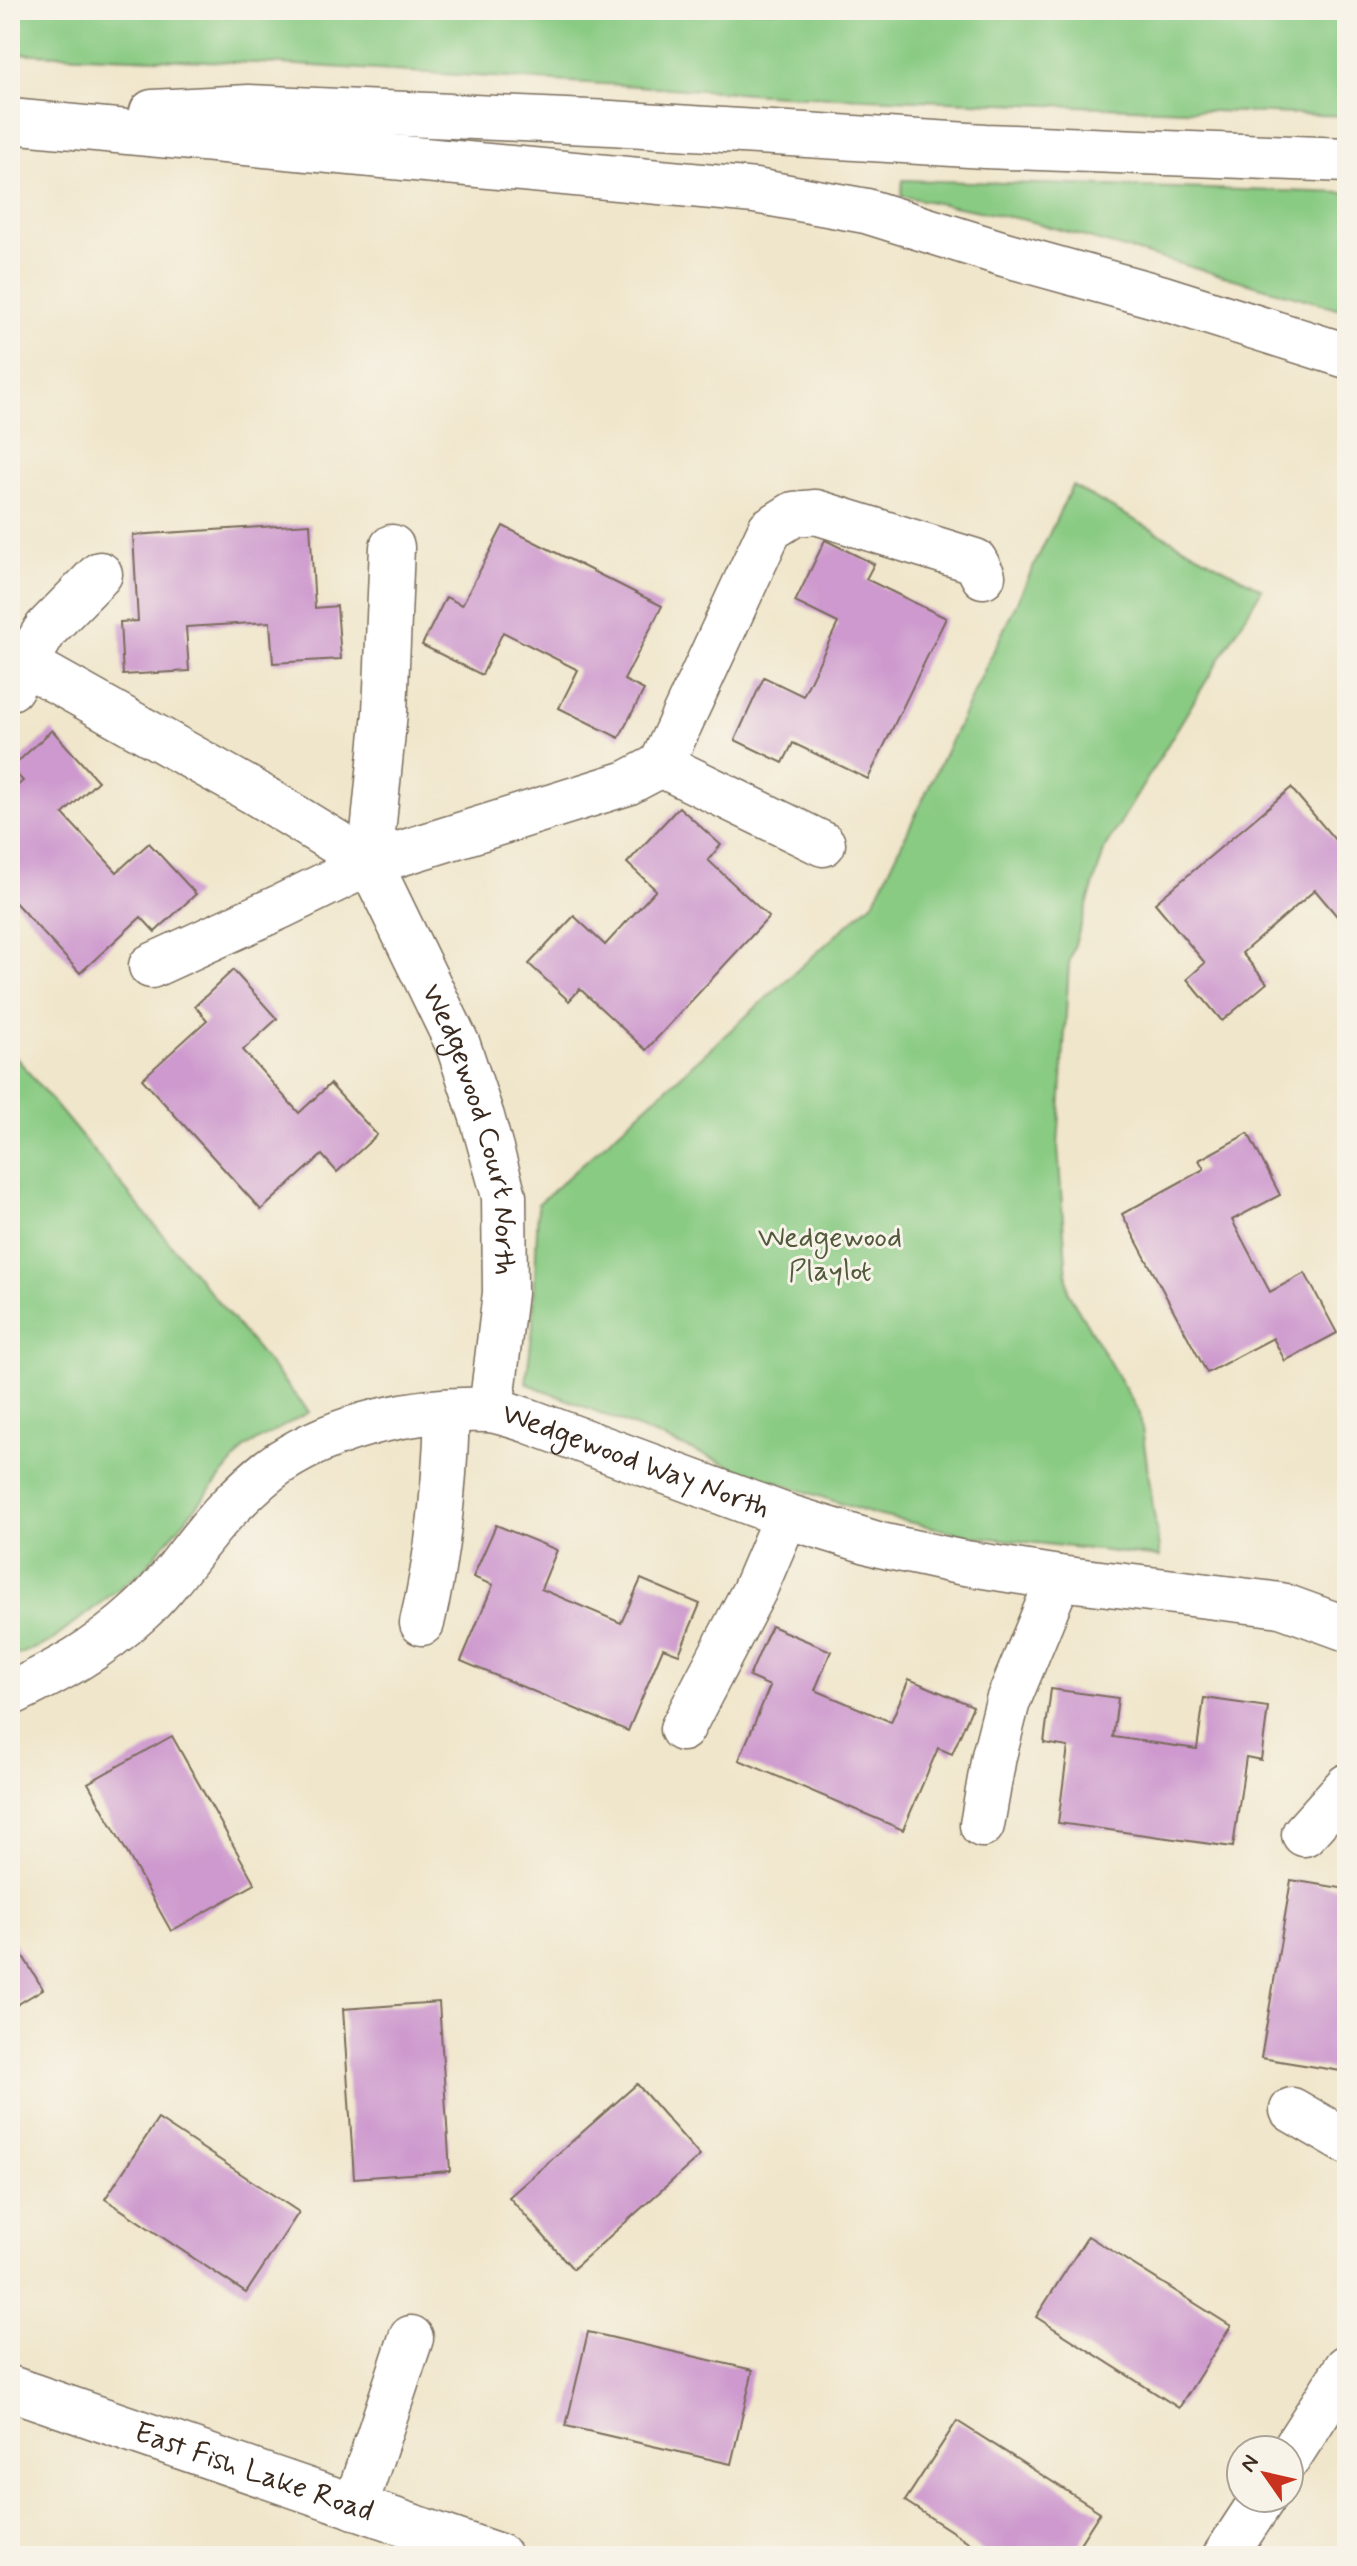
<svg xmlns="http://www.w3.org/2000/svg" width="1357" height="2566" viewBox="0 0 1357 2566" font-family="Mynerve,sans-serif">
	<style>
		.green { fill: #89cb83; stroke: #627a50; stroke-width: 2 }
		.building { fill: #cd99ce }
		.lines { fill: none; stroke-linecap: round; stroke-linejoin: round }
		.minor-casing { stroke: #7a6c5b; stroke-width: 47 }
		.highway-casing { stroke: #7a6c5b; stroke-width: 47 }
		.minor { stroke: #fff; stroke-width: 44 }
		.highway { stroke: #fff; stroke-width: 44 }
		.labels { text-anchor: middle; dominant-baseline: central; stroke-width: 6; stroke-linejoin: round; paint-order: stroke }
		.street-label { font-size: 30px; fill: #3b2a1e; stroke: #f7f3e8 }
		.park-label { font-size: 30px; fill: #525a3c; stroke: #f7f3e8 }
	</style>
	<rect width="100%" height="100%" fill="#f7f3e8"/>
	<filter id="ink" filterUnits="userSpaceOnUse"><feTurbulence type="fractalNoise" baseFrequency=".0125" numOctaves="2"/><feDisplacementMap in="SourceGraphic" scale="16" xChannelSelector="R" yChannelSelector="G"/><feConvolveMatrix kernelMatrix="1 2 1 2 8 2 1 2 1" color-interpolation-filters="sRGB"/></filter>
	<filter id="wash" filterUnits="userSpaceOnUse"><feTurbulence type="fractalNoise" baseFrequency=".006" numOctaves="4" result="noise"/><feDisplacementMap in="SourceGraphic" scale="32" xChannelSelector="R" yChannelSelector="G"/><feGaussianBlur stdDeviation="1.8" result="paint"/><feColorMatrix in="noise" values="0 0 0 0 0 0 0 0 0 0 0 0 0 0 0 0 0 1.4 0 .05"/><feComposite in="paint" operator="in"/></filter>
	<g filter="url(#wash)">
		<rect width="100%" height="100%" fill="#f0e6cb"/>
		<!-- green -->
		<g class="green">
			<polygon points="10,10 1347,10 1347,116 782,95 281,64 10,53"/>
			<polygon points="903,180 1347,193 1347,311 1025,220 901,196"/>
			<polygon points="1072,486 1262,589 1105,848 1069,963 1058,1147 1068,1292 1140,1414 1160,1557 973,1536 876,1515 746,1472 526,1383 533,1327 538,1204 875,900"/>
			<polygon points="10,1050 309,1412 246,1447 144,1569 50,1642 10,1658"/>
		</g>
		<g id="blocks">
			<!-- building -->
			<g class="building">
				<polygon points="310,524 315,608 337,606 341,659 273,663 270,622 186,627 189,671 123,675 120,622 138,621 133,535"/>
				<polygon points="503,526 662,606 624,680 644,690 619,738 559,708 578,670 503,632 482,675 422,645 446,597 462,605"/>
				<polygon points="825,540 874,564 866,579 946,618 868,779 793,743 783,763 735,740 764,677 803,696 838,623 795,602"/>
				<polygon points="52,730 98,781 63,814 117,872 149,843 196,894 155,932 141,917 80,973 10,897 10,792 23,781 11,768"/>
				<polygon points="1291,788 1347,854 1347,928 1315,890 1242,953 1267,983 1222,1021 1187,979 1205,963 1155,903"/>
				<polygon points="679,807 721,845 708,860 769,917 646,1050 580,989 569,1001 529,964 574,916 605,945 656,890 627,863"/>
				<polygon points="233,970 277,1019 243,1050 299,1113 330,1084 377,1135 337,1172 322,1155 261,1210 142,1079 207,1020 195,1006"/>
				<polygon points="1248,1133 1280,1195 1232,1220 1270,1292 1305,1273 1337,1333 1285,1361 1273,1338 1207,1373 1122,1214 1204,1169 1199,1160"/>
				<polygon points="496,1525 557,1550 541,1589 621,1623 641,1579 700,1604 679,1654 663,1648 628,1731 461,1661 493,1585 473,1577"/>
				<polygon points="771,1626 831,1651 815,1690 891,1722 909,1679 973,1706 952,1754 938,1748 903,1830 739,1760 770,1686 749,1677"/>
				<polygon points="1051,1689 1118,1698 1113,1737 1197,1749 1204,1698 1268,1707 1261,1760 1246,1757 1233,1847 1058,1823 1068,1747 1044,1743"/>
				<polygon points="172,1736 255,1884 171,1931 88,1783"/>
				<polygon points="1291,1880 1347,1889 1347,2072 1261,2058"/>
				<polygon points="10,1935 43,1989 10,2009"/>
				<polygon points="439,2002 450,2171 354,2178 343,2009"/>
				<polygon points="637,2084 700,2156 573,2269 509,2197"/>
				<polygon points="158,2119 299,2212 246,2293 105,2199"/>
				<polygon points="1088,2236 1231,2326 1179,2408 1036,2317"/>
				<polygon points="588,2332 753,2370 731,2464 566,2426"/>
				<polygon points="957,2421 1100,2512 1072,2556 990,2556 905,2501"/>
			</g>
		</g>
	</g>
	<g filter="url(#ink)">
		<use href="#blocks" fill-opacity="0" stroke="#7a6c5b" stroke-width="2"/>
		<g class="lines">
			<!-- minor casing -->
			<g class="minor-casing">
				<g id="minor">
					<polyline points="26,664 254,792 370,863"/>
					<polyline points="11,688 46,629 100,574"/>
					<polyline points="661,765 823,844"/>
					<path id="s1" d="M 370,863 L 458,1045 L 482,1117 L 504,1196 L 505,1293 L 491,1410"/>
					<polyline points="370,863 385,712 392,547"/>
					<polyline points="151,966 282,906 370,863 627,783 661,765 770,529 794,514 816,512 975,561 983,576"/>
					<path d="M 422,1623 C 439,1553 445,1484 447,1412"/>
					<path id="s2" d="M 10,1694 C 57,1672 99,1649 138,1613 C 173,1582 196,1540 229,1507 C 244,1492 261,1475 279,1463 C 339,1424 417,1407 488,1410 C 502,1411 516,1417 529,1421 L 786,1516 L 880,1545 L 959,1562 L 1059,1578 L 1281,1605 L 1347,1629"/>
					<polyline points="682,1729 754,1591 786,1516"/>
					<polyline points="982,1825 994,1756 1008,1701 1059,1578"/>
					<polyline points="1304,1834 1347,1786"/>
					<polyline points="1292,2110 1347,2142"/>
					<path id="s3" d="M 10,2388 L 499,2556"/>
					<polyline points="1289,2457 1347,2367"/>
					<polyline points="355,2507 411,2338"/>
					<polyline points="1225,2556 1263,2498"/>
				</g>
			</g>
			<!-- highway casing -->
			<g class="highway-casing">
				<g id="highway">
					<polyline points="152,112 249,107 611,123 985,146 1347,160"/>
					<polyline points="10,121 755,191 866,211 1004,254 1163,298 1347,356"/>
				</g>
			</g>
			<!-- minor -->
			<use href="#minor" class="minor"/>
			<!-- highway -->
			<use href="#highway" class="highway"/>
		</g>
	</g>
	<g class="labels">
		<!-- street labels -->
		<g class="street-label">
			<text stroke="none"><textPath href="#s1" startOffset="288">Wedgewood Court North</textPath></text>
			<text stroke="none"><textPath href="#s2" startOffset="734">Wedgewood Way North</textPath></text>
			<text stroke="none"><textPath href="#s3" startOffset="258">East Fish Lake Road</textPath></text>
		</g>
		<!-- park labels -->
		<g class="park-label">
			<text x="830" y="1237">Wedgewood<tspan x="830" dy="34">Playlot</tspan></text>
		</g>
	</g>
	<!-- margin -->
	<rect width="1357" height="2566" fill="none" stroke="#f7f3e8" stroke-width="40"/>
	<!-- north arrow -->
	<g transform="translate(1265 2474) rotate(304)"><circle r="38" fill="#f7f3e8" stroke="#aca397" stroke-width="2"/>
	<path d="M0-6L14 30L0 20L-14 30Z" fill="#c8321e"/>
	<text y="-12" font-size="22" font-weight="bold" text-anchor="middle" fill="#3b2a1e">N</text>
	</g>
</svg>
